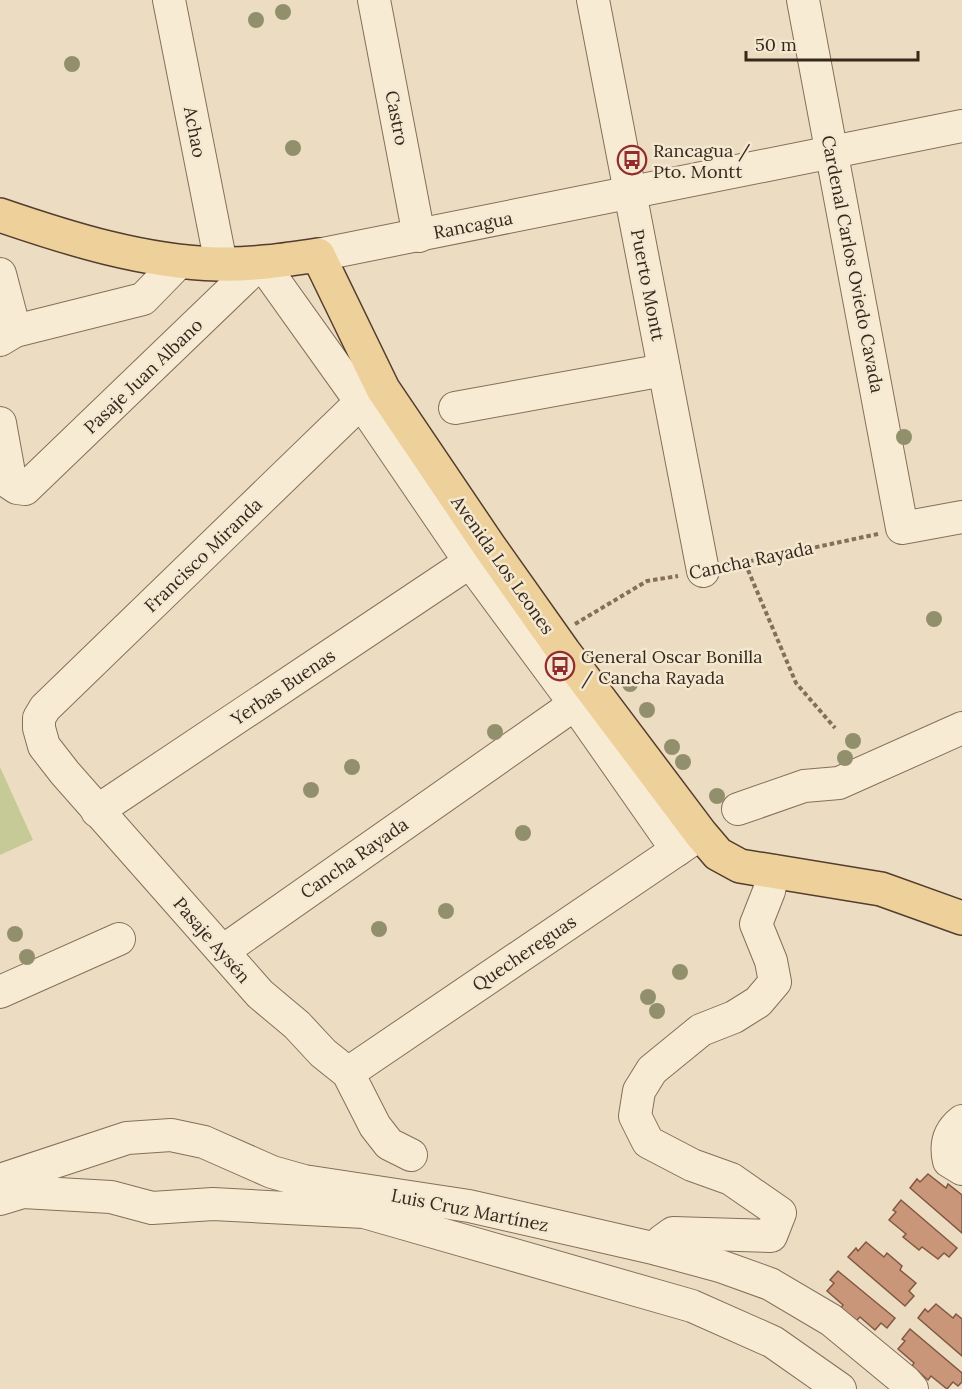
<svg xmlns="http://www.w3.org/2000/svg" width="962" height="1389" viewBox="0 0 962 1389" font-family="Lora,serif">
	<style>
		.green { fill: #c6ca96 }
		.building { fill: #c99679; stroke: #835840; stroke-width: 1.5 }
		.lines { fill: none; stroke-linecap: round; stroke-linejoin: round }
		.minor-casing { stroke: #856f5a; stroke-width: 34 }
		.major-casing { stroke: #533d2e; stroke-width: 36 }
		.path { stroke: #856f5a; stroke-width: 4; stroke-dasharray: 4.5 3; stroke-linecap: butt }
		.minor { stroke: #f7ebd4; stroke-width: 32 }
		.major { stroke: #eed09a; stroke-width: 33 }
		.tree { fill: #92906c }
		.labels { text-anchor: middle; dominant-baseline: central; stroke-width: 5; stroke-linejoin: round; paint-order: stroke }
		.street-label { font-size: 18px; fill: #35281d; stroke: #f4e8d1 }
		.poi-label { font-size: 18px; fill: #35281d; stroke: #f4e8d1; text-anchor: start }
	</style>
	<rect width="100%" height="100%" fill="#ecddc2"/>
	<!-- green -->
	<polygon class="green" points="0,767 33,840 0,855"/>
	<!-- building -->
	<g class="building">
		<polygon points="928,1174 946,1188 948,1184 962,1195 962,1233 910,1188 917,1179 920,1182"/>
		<polygon points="901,1200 957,1248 949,1257 944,1253 938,1259 922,1247 919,1250 903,1237 906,1234 889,1220 896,1212 893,1210"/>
		<polygon points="866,1242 884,1257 887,1253 902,1266 900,1270 916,1283 909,1291 914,1296 905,1306 848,1257 856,1248 858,1251"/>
		<polygon points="838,1271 895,1318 887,1328 881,1323 875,1330 860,1317 856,1321 841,1308 843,1305 827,1291 834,1283 830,1280"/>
		<polygon points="936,1304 953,1318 956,1314 962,1319 962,1356 918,1318 925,1309 928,1312"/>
		<polygon points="910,1329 962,1373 962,1382 958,1386 953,1382 947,1389 931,1376 928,1380 912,1366 914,1363 898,1349 905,1341 902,1339"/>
	</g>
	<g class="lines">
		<!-- minor casing -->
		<g class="minor-casing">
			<g id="minor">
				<polyline points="169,0 221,264"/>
				<polyline points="374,0 419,236"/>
				<polyline points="593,0 703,571"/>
				<polyline points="803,0 902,528 962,517"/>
				<polyline points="318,255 962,126"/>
				<polyline points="0,274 15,331"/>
				<polyline points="0,340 15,331 143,299 180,261"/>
				<polyline points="361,402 45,708 39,718 39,728 44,746 65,773 260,994 297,1025 323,1053 348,1073 375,1126 389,1144 411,1155"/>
				<polyline points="455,408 664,370"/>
				<polyline points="0,423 11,484 17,488 25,489 261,262 361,402 470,562 575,704 677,850"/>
				<polyline points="738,809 804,786 839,783 962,728"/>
				<polyline points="97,811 470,562"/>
				<polyline points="223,951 575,704"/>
				<polyline points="0,992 119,939"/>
				<polyline points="348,1073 693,839"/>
				<path d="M 962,1121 C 948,1132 945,1144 949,1161 L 962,1169"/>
				<polyline points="0,1180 127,1138 171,1135 204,1142 272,1172 304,1181 469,1206 657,1249 720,1266 770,1284 831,1320 905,1381 912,1389"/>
				<polyline points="0,1199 23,1192 111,1197 152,1208 213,1204 364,1212 692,1306 773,1342 840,1389"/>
				<polyline points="657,1249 662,1241 673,1233 771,1236 780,1213 731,1179 692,1165 648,1142 635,1116 639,1091 652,1070 701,1030 734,1017 758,1002 775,982 771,961 756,924 769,891 773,871"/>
			</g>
		</g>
		<!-- major casing -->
		<g class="major-casing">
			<path id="major" d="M 0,215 C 70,239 144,262 218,264 C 251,265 285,260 318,255 L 383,389 L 489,546 L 564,652 L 701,834 L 718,854 L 740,866 L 881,889 L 962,918"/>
		</g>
		<!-- path -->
		<g class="path">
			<polyline points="745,563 796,683 835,728"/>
			<polyline points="727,566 878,534"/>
			<polyline points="575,624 647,581 678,576"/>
		</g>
		<!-- minor -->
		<use href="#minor" class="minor"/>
		<!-- major -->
		<use href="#major" class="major"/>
	</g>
	<!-- trees -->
	<g class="tree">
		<circle cx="283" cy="12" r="8"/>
		<circle cx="256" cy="20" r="8"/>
		<circle cx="72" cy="64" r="8"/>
		<circle cx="293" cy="148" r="8"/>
		<circle cx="904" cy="437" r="8"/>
		<circle cx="934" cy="619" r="8"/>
		<circle cx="630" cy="684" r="8"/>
		<circle cx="647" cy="710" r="8"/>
		<circle cx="495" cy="732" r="8"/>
		<circle cx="853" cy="741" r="8"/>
		<circle cx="672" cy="747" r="8"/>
		<circle cx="845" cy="758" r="8"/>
		<circle cx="683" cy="762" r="8"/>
		<circle cx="352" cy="767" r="8"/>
		<circle cx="311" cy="790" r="8"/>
		<circle cx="717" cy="796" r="8"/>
		<circle cx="523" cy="833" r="8"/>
		<circle cx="446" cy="911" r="8"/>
		<circle cx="379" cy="929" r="8"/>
		<circle cx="15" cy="934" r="8"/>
		<circle cx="27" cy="957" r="8"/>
		<circle cx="680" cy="972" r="8"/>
		<circle cx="648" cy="997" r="8"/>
		<circle cx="657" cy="1011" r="8"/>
	</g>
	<!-- icons -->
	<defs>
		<g id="bus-ring" transform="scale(1.5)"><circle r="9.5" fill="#f4e8d1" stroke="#922c31" stroke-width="1.5"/><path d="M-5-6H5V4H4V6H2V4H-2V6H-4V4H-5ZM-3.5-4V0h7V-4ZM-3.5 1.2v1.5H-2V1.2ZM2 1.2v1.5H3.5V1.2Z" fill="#922c31"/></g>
	</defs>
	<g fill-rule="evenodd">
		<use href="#bus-ring" x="632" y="160"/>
		<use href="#bus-ring" x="560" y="666"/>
	</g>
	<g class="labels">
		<!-- street labels -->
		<g class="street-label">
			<text transform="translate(397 118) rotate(79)">Castro</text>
			<text transform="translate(195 132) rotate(79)">Achao</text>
			<text transform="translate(473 225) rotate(-11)">Rancagua</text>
			<text transform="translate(853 264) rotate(79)">Cardenal Carlos Oviedo Cavada</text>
			<text transform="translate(648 285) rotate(79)">Puerto Montt</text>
			<text transform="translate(143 376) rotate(-44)">Pasaje Juan Albano</text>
			<text transform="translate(203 555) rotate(-44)">Francisco Miranda</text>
			<text transform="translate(751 560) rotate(-12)">Cancha Rayada</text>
			<text transform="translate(503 565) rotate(55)">Avenida Los Leones</text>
			<text transform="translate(283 687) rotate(-34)">Yerbas Buenas</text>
			<text transform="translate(354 858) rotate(-35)">Cancha Rayada</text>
			<text transform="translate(212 940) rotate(49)">Pasaje Aysén</text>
			<text transform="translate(524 953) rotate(-34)">Quechereguas</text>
			<text transform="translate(470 1210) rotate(11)">Luis Cruz Martínez</text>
		</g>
		<!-- poi labels -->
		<g class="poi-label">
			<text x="653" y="150">Rancagua /<tspan x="653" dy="21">Pto. Montt</tspan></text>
			<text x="581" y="656">General Oscar Bonilla<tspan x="581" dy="21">/ Cancha Rayada</tspan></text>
		</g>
	</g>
	<!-- scale -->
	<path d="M746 51v9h172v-9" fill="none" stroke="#35281d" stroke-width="3"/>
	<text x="755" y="51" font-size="18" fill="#35281d" stroke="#f4e8d1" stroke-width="4.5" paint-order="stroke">50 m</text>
</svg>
